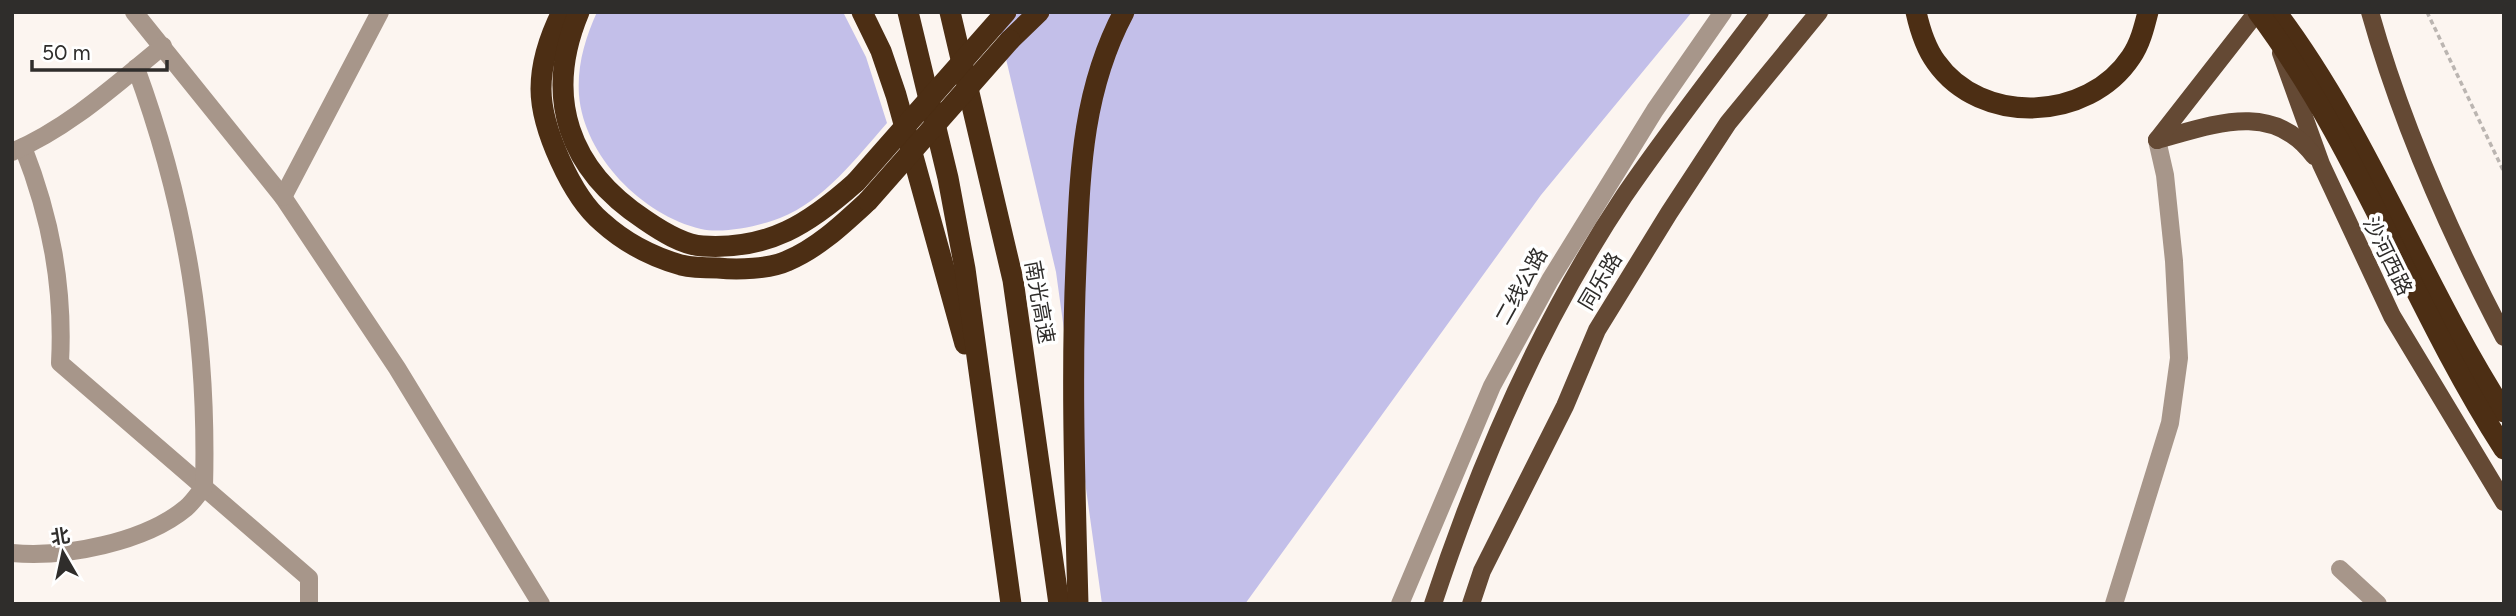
<svg xmlns="http://www.w3.org/2000/svg" width="2516" height="616" viewBox="0 0 2516 616" font-family="Figtree,'Noto Sans SC',sans-serif">
	<style>
		.forest { fill: #c3bfe9 }
		.lines { fill: none; stroke-linecap: round; stroke-linejoin: round }
		.path { stroke: #bbb5b1; stroke-width: 3.5; stroke-dasharray: 5 3.5; stroke-linecap: butt }
		.minor { stroke: #a7968a; stroke-width: 18 }
		.major { stroke: #644934; stroke-width: 18 }
		.highway { stroke: #4c2e14; stroke-width: 21 }
		.highway-bridge { stroke: #4c2e14; stroke-width: 21 }
		.labels { text-anchor: middle; dominant-baseline: central; stroke-width: 7; stroke-linejoin: round; paint-order: stroke }
		.street-label { font-size: 21px; fill: #2f2d2b; stroke: #fff }
	</style>
	<rect width="100%" height="100%" fill="#fcf5f0"/>
	<!-- forest -->
	<g class="forest">
		<path d="M 597,12 L 843,12 L 866,57 L 887,123 C 857,157 824,201 780,218 C 759,226 723,234 701,229 C 642,215 584,156 579,95 C 577,65 585,39 597,12 Z"/>
		<polygon points="995,12 1692,12 1541,195 1245,604 1102,604 1056,272"/>
	</g>
	<g class="lines">
		<!-- path -->
		<polyline class="path" points="2427,12 2504,172"/>
		<!-- minor -->
		<g class="minor">
			<polyline points="134,12 283,197 397,368 541,604"/>
			<path d="M 23,147 C 51,218 64,287 60,363 L 309,578 L 309,604"/>
			<path d="M 12,152 C 70,127 115,85 163,46"/>
			<polyline points="283,197 380,12"/>
			<path d="M 12,553 C 65,558 145,542 186,508 C 193,502 198,494 204,487 C 208,340 187,207 136,68"/>
			<polyline points="2340,569 2378,604"/>
			<polyline points="1400,604 1492,386 1550,280 1655,110 1723,12"/>
			<polyline points="2114,604 2170,423 2179,358 2174,261 2165,175 2157,140"/>
		</g>
		<!-- major -->
		<g class="major">
			<path d="M 2370,12 C 2402,126 2449,232 2504,337"/>
			<polyline points="2281,53 2321,164 2392,316 2504,502"/>
			<path d="M 2157,140 C 2212,125 2273,100 2314,156"/>
			<polyline points="2157,140 2257,12"/>
			<path d="M 1433,604 C 1480,461 1540,322 1624,196 C 1667,133 1714,73 1760,12"/>
			<polyline points="1471,604 1482,571 1565,406 1597,330 1669,213 1728,123 1819,12"/>
		</g>
		<!-- highway -->
		<g class="highway">
			<path d="M 562,12 C 550,36 541,62 541,89 C 541,128 572,197 602,222 C 624,242 653,257 681,265 C 693,268 706,268 718,268 C 737,270 770,269 787,261 C 818,248 843,224 868,201"/>
			<path d="M 579,12 C 543,98 569,170 645,220 C 661,231 683,245 703,246 C 769,250 809,224 856,182"/>
			<polyline points="862,12 881,51 896,95 965,344"/>
			<polyline points="908,12 948,178 965,269 1011,604"/>
			<polyline points="950,12 1013,280 1059,604"/>
			<path d="M 1916,12 C 1920,30 1925,47 1936,62 C 1981,126 2088,122 2131,57 C 2140,44 2144,28 2148,12"/>
			<path d="M 2276,12 C 2369,135 2421,283 2504,412"/>
			<polyline points="1010,40 1039,12"/>
			<path d="M 1078,604 C 1075,491 1071,377 1076,265 C 1080,175 1081,93 1124,12"/>
		</g>
		<!-- highway-bridge -->
		<g class="highway-bridge">
			<path d="M 2258,12 C 2359,147 2413,308 2504,449"/>
			<polyline points="856,182 1006,12"/>
			<polyline points="868,201 1010,40"/>
		</g>
	</g>
	<g class="labels">
		<!-- street labels -->
		<g class="street-label">
			<text transform="translate(2388 256) rotate(64)">沙河西路</text>
			<text transform="translate(1600 281) rotate(-59)">同乐路</text>
			<text transform="translate(1521 286) rotate(-61)">二线公路</text>
			<text transform="translate(1040 302) rotate(80)">南光高速</text>
		</g>
	</g>
	<!-- border -->
	<rect width="2516" height="616" fill="none" stroke="#2f2d2b" stroke-width="28"/>
	<!-- north arrow -->
	<g transform="translate(63 553) rotate(351)" stroke="#ffffff" stroke-width="5" paint-order="stroke">
	<path d="M0-5L12 26L0 18L-12 26Z" fill="#2f2d2b"/>
	<text y="-10" font-size="19" font-weight="bold" text-anchor="middle" fill="#2f2d2b">北</text>
	</g>
	<!-- scale -->
	<path d="M32 60v10h135v-10" fill="none" stroke="#2f2d2b" stroke-width="3.5"/>
	<text x="42" y="60" font-size="21" fill="#2f2d2b" stroke="#ffffff" stroke-width="5" paint-order="stroke">50 m</text>
</svg>
